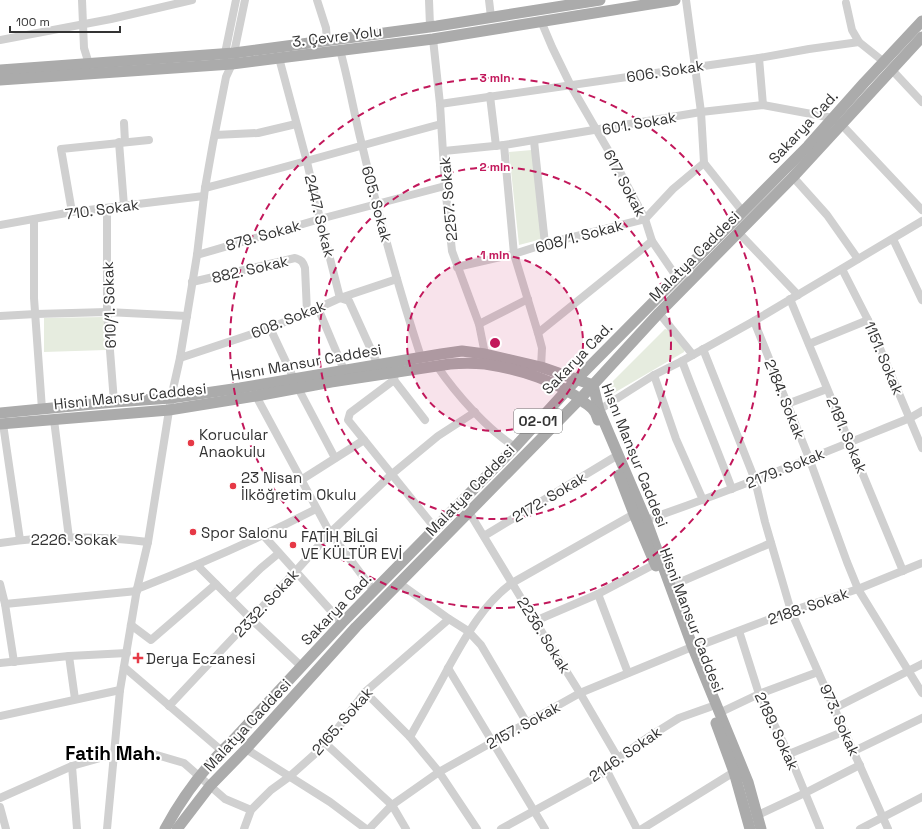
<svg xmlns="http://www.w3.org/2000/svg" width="922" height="829" viewBox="0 0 922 829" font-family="'Space Grotesk',sans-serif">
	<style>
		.green { fill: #e6ecdf }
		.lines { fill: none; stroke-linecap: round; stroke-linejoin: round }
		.minor { stroke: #d0d0d0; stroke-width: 8 }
		.major { stroke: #ababab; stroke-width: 11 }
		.ring { fill: none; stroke: #c2185b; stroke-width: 2; stroke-dasharray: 7 5 }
		.poi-dot { fill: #e63946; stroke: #fff; stroke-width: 1.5 }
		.labels { text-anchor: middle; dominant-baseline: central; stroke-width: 4; stroke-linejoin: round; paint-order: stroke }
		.shield { fill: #fff; stroke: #707070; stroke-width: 1 }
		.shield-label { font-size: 14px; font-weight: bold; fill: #333 }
		.street-label { font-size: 15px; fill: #333; stroke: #fff }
		.poi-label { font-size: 15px; fill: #333; stroke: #fff; text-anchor: start }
		.district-label { font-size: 19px; font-weight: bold; fill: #000; stroke: #fff }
		.centre { fill: #c2185b; stroke: #fff; stroke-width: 2 }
		.ring-label { font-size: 12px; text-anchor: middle; font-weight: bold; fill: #c2185b; stroke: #fff; stroke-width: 4; stroke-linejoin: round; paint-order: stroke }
	</style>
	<rect width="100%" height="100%" fill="#fff"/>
	<!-- green -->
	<g class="green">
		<polygon points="532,150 542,239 519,245 509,152"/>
		<polygon points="104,317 106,350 44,352 44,318"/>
		<path d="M 665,329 L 671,331 L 685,348 L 684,352 L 614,393 C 610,392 609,390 609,385 Z"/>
	</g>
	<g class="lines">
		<!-- minor -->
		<g class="minor">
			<polyline points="82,0 84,48 89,64"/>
			<polyline points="317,0 326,28 327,40"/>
			<polyline points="429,0 430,26"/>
			<polyline points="489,0 491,17"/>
			<polyline points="686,0 701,112 704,163 743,212"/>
			<polyline points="846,3 852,30 859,42"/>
			<polyline points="541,21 552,47 571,86 611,155 645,219 652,241 678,279"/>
			<polyline points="433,39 440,104 445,186 452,251 479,324 485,354"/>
			<polyline points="0,40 111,19 192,0"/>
			<path d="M 340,50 C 349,82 354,114 362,145 C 379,217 398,287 421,357"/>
			<polyline points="224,58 236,0"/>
			<polyline points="279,58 307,162 320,219 340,298 349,301 378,365"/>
			<polyline points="759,58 763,105"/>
			<polyline points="892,70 922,102"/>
			<polyline points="490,96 496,146"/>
			<polyline points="440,104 759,58 809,49 859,42 884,62"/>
			<polyline points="124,123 125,142"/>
			<polyline points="215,135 258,133 296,124"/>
			<polyline points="534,141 545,244"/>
			<polyline points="119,142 124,206"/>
			<polyline points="504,145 514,254 538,333 542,348 541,367"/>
			<polyline points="444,151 504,145 701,112 763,105 833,118 842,125 922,210"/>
			<polyline points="793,177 827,215 858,259"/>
			<path d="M 205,188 C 284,168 362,145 441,124"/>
			<polyline points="107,208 107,312 114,402"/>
			<polyline points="72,212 61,149 149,140"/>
			<polyline points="34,220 34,298 42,409"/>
			<polyline points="0,225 72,212 204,196"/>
			<polyline points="738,232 798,295"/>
			<polyline points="893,239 922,300"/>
			<polyline points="197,255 320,219 445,186"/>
			<polyline points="457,267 514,254 545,244 645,219 673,189 704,163"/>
			<polyline points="842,269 868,320 922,448"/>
			<path d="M 192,282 L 295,258 C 302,260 303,262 305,268 L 307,312"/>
			<polyline points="790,299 903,571"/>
			<polyline points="318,308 344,370"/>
			<polyline points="659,313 693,355"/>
			<polyline points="0,316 36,314 107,312 187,316"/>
			<polyline points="754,321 809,458 847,562 858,589 922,693"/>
			<polyline points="479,324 528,299"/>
			<polyline points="270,328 294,379"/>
			<polyline points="538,333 652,241"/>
			<polyline points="809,344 868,320"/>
			<polyline points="703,349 755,480 765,522 791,611 888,829"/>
			<polyline points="180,358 270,328 318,308 340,298 397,279"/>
			<path d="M 682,361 C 698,404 716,446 732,489"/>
			<path d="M 437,366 C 456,394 487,429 515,447"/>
			<polyline points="395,373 394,380 350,413 348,420 435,528"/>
			<polyline points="654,375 676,439 703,500"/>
			<polyline points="394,380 425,420"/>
			<polyline points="298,388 335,458"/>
			<polyline points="256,396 330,533 374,591"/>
			<polyline points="787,404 827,389"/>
			<polyline points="599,410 654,375 682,361 754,321 922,221"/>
			<polyline points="54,420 69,538"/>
			<polyline points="3,424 20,540"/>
			<polyline points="301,480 364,440"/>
			<polyline points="469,512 535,621 580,693 618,758"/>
			<path d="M 646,520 C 736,489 823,453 910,418 L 922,411"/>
			<polyline points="264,536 342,623"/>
			<polyline points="484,536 613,458"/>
			<path d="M 0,543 C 48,536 99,536 148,542"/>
			<polyline points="197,565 251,619 302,667"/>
			<polyline points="399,583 449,619 468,631 481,645 527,723"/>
			<polyline points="0,584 5,604 14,662"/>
			<polyline points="671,586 771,543"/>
			<path d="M 137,589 C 198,565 258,539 316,509"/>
			<polyline points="598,594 628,673"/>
			<polyline points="230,598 261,568 279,553"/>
			<polyline points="5,604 137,591"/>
			<polyline points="535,621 598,594 655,564"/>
			<polyline points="131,625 151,640 216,584"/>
			<polyline points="739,631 759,694 789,754 820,829"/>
			<polyline points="69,656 75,699"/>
			<polyline points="0,663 69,656 127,653"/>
			<polyline points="124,667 222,751"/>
			<polyline points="448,668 545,829"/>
			<polyline points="365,692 410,737 439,772 477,829"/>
			<polyline points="169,706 295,572 330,533 392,474 438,436 475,412"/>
			<polyline points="835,708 922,664"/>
			<polyline points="719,713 759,694 818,672"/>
			<polyline points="0,716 120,690"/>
			<path d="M 410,737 C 422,715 435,693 447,670 C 465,638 482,605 512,583 L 634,514"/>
			<polyline points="326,744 392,805 406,829"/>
			<polyline points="246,749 330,802 366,829"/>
			<polyline points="854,751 922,718"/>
			<polyline points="789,754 845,731"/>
			<polyline points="72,766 77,829"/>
			<polyline points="607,771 637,829"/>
			<polyline points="0,798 72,766 114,754 150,753 184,763 225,799 251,810"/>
			<polyline points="0,807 6,829"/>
			<polyline points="758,815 805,793 860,765"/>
			<polyline points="107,829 120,690 137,589 148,542 171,398 180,358 197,255 205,188 213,143 226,77 232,64 234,53 245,0"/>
			<polyline points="244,829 251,810 271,790 289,777 326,744 365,692 449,619"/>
			<polyline points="369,829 392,805 439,772 580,693 687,649 693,648 791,611 858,589 922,563"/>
			<polyline points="501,829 607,771 618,758 647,738 679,718 710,707"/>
			<polyline points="642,829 734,772"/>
			<polyline points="860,829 922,797"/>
		</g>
		<!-- major -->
		<g class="major">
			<polyline points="0,70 234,53 437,26 600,0"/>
			<polyline points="0,80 232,64 279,58 433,39 675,0"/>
			<polyline points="0,413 114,402 171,398 240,388 441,354 462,351 485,354 541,367 593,385 599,410 646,520 693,648 748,782 761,829"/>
			<path d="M 0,424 L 169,410 L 256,396 L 331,382 L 450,364 C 462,363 473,363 485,364 C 518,369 559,381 585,403 C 588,405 592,408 594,411 C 596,413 597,417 598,420"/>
			<polyline points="619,475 634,514 656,566"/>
			<polyline points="716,723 734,772 750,829"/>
			<path d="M 165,829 C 184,794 206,765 235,738 L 342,623 L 515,447 L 577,379 L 808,146 L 864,83 L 922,21"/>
			<polyline points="177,829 210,786 246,749 356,627 580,399 659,313 793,177 922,37"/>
		</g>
	</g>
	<!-- distance rings -->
	<circle cx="495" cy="343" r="88" fill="#c2185b" fill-opacity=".12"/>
	<g class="ring">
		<circle cx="495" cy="343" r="88"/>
		<circle cx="495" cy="343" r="176"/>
		<circle cx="495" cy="343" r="265"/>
	</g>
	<!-- markers -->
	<g class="poi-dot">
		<circle cx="191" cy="443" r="4"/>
		<circle cx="233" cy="486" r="4"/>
		<circle cx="193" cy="532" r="4"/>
		<circle cx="293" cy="545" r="4"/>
		<path d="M136 652h4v4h4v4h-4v4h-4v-4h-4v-4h4z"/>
	</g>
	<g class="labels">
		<!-- shield labels -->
		<rect class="shield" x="514" y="409" width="48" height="24" rx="3"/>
		<g class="shield-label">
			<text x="538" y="421">02-01</text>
		</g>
		<!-- street labels -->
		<g class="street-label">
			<text transform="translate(337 36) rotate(-7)">3. Çevre Yolu</text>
			<text transform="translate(665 71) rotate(-9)">606. Sokak</text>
			<text transform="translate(639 123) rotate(-10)">601. Sokak</text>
			<text transform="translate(803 127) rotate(-47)">Sakarya Cad.</text>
			<text transform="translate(625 183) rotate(62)">617. Sokak</text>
			<text transform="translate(448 199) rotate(-95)">2257. Sokak</text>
			<text transform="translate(377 204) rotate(75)">605. Sokak</text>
			<text transform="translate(102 209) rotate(-8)">710. Sokak</text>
			<text transform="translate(320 216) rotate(76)">2447. Sokak</text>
			<text transform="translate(263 235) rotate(-16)">879. Sokak</text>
			<text transform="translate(579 236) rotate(-15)">608/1. Sokak</text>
			<text transform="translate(694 256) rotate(-45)">Malatya Caddesi</text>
			<text transform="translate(250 269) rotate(-13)">882. Sokak</text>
			<text transform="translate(109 305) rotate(-92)">610/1. Sokak</text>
			<text transform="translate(288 319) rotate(-22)">608. Sokak</text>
			<text transform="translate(577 358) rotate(-46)">Sakarya Cad.</text>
			<text transform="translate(884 358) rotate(67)">1151. Sokak</text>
			<text transform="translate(306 362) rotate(-10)">Hısnı Mansur Caddesi</text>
			<text transform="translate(130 396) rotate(-6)">Hisni Mansur Caddesi</text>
			<text transform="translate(785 399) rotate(68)">2184. Sokak</text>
			<text transform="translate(847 435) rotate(67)">2181. Sokak</text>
			<text transform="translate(635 455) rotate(68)">Hısnı Mansur Caddesi</text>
			<text transform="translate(785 468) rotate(-22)">2179. Sokak</text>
			<text transform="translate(470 490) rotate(-46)">Malatya Caddesi</text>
			<text transform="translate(549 497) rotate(-31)">2172. Sokak</text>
			<text x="74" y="539">2226. Sokak</text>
			<text transform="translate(266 603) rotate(-47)">2332. Sokak</text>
			<text transform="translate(808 606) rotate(-19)">2188. Sokak</text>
			<text transform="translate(336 609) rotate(-46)">Sakarya Cad.</text>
			<text transform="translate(692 620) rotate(69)">Hisni Mansur Caddesi</text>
			<text transform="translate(544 635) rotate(58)">2236. Sokak</text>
			<text transform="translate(840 720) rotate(66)">973. Sokak</text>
			<text transform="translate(342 721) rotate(-49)">2165. Sokak</text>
			<text transform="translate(247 725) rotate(-47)">Malatya Caddesi</text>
			<text transform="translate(523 725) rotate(-29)">2157. Sokak</text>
			<text transform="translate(777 731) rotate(65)">2189. Sokak</text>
			<text transform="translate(625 754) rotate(-35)">2146. Sokak</text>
		</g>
		<!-- poi labels -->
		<g class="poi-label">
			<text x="199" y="434">Korucular<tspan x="199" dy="17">Anaokulu</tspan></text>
			<text x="241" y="477">23 Nisan<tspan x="241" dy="17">İlköğretim Okulu</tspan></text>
			<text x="201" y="532">Spor Salonu</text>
			<text x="301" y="536">FATİH BİLGİ<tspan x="301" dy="17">VE KÜLTÜR EVİ</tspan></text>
			<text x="146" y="658">Derya Eczanesi</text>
		</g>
		<!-- district labels -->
		<g class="district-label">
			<text x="113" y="753">Fatih Mah.</text>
		</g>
	</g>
	<circle cx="495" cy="343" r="6" class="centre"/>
	<g class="ring-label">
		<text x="495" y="82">3 min</text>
		<text x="495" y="171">2 min</text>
		<text x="495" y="259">1 min</text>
	</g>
	<!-- scale -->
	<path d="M10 26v6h110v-6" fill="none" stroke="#333333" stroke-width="2"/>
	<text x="16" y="26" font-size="12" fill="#333333" stroke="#ffffff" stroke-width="3" paint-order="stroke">100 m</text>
</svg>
